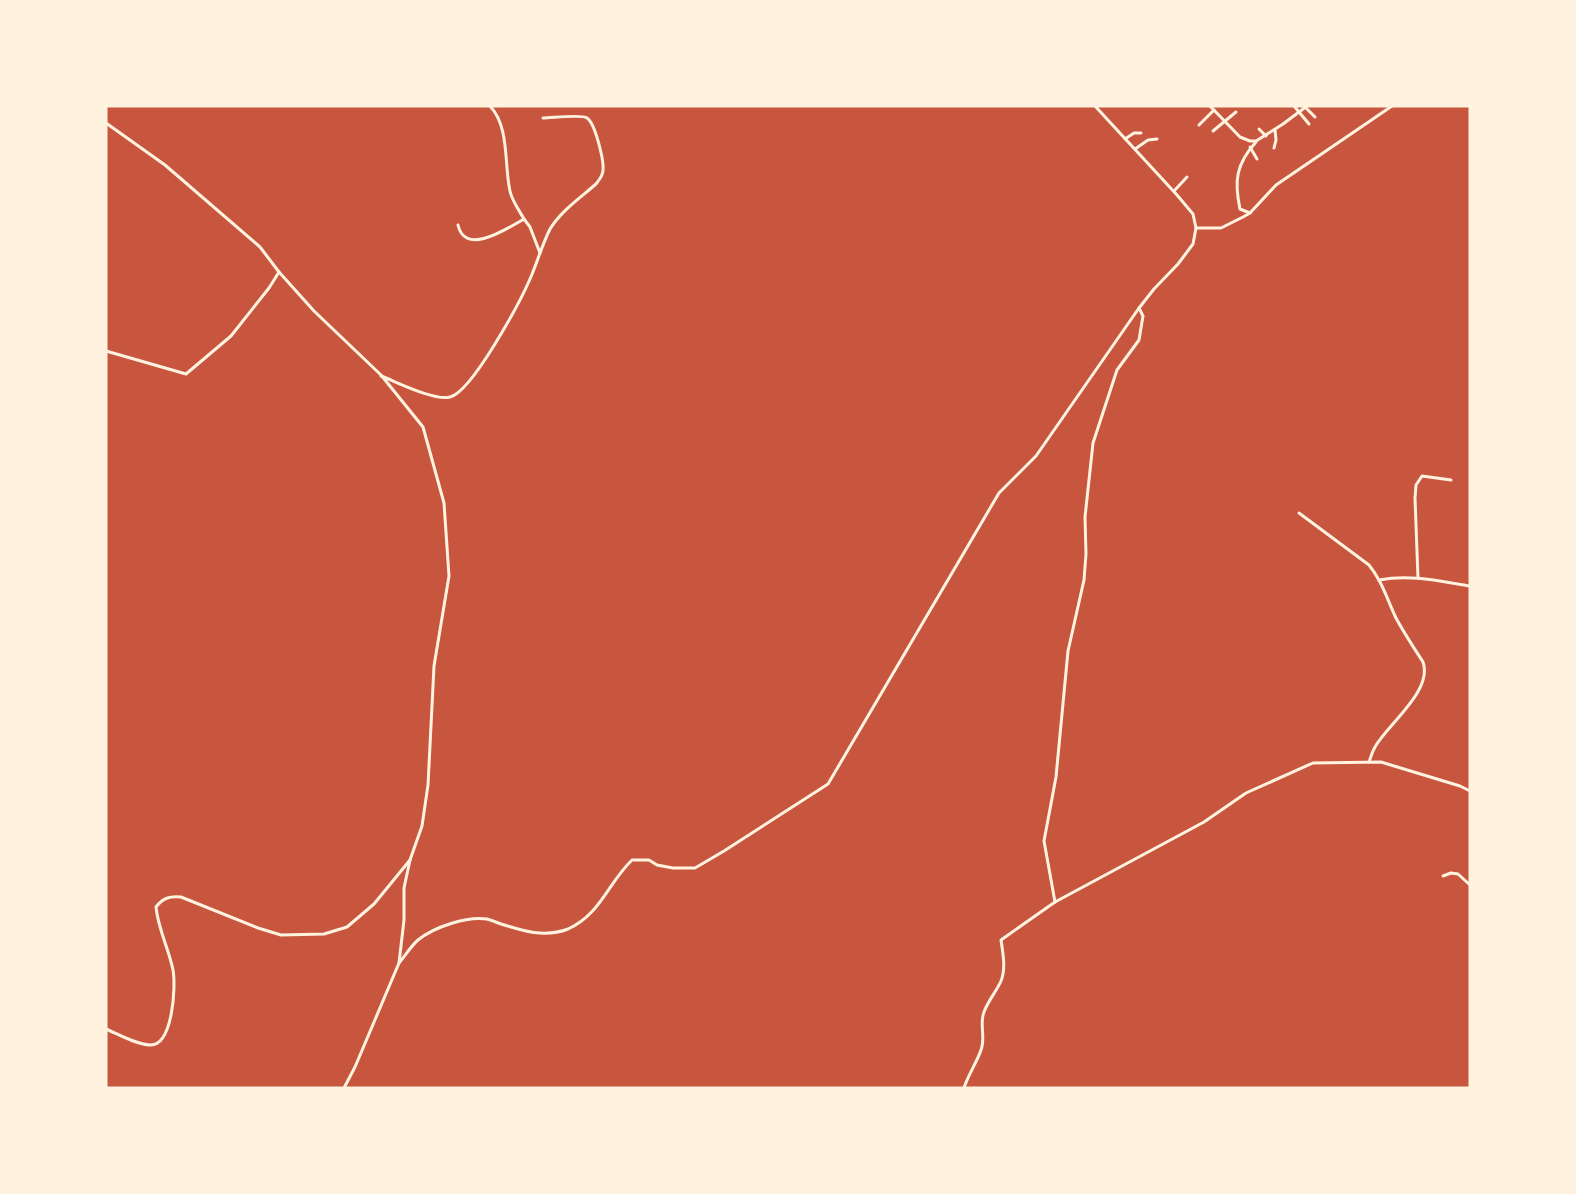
<svg xmlns="http://www.w3.org/2000/svg" width="1576" height="1194" viewBox="0 0 1576 1194" font-family="'Fira Sans Condensed',sans-serif">
	<style>
		.lines { fill: none; stroke-linecap: round; stroke-linejoin: round }
		.minor { stroke: #fff3e0; stroke-width: 3 }
	</style>
	<rect width="100%" height="100%" fill="#c8553d"/>
	<g class="lines">
		<!-- minor -->
		<g class="minor">
			<path d="M 490,106 C 510,127 504,166 510,191 C 512,201 519,210 524,219"/>
			<polyline points="1210,106 1240,137 1250,141 1256,141 1283,124 1307,106"/>
			<polyline points="1294,106 1309,124"/>
			<polyline points="1306,108 1315,117"/>
			<polyline points="106,123 165,165 260,247 279,272 314,311 381,375 423,427 444,503 449,576 434,666 428,785 422,826 410,860 404,888 404,920 399,963 355,1067 344,1088"/>
			<polyline points="1199,125 1214,110"/>
			<polyline points="1259,129 1266,136"/>
			<polyline points="1213,131 1236,112"/>
			<polyline points="1125,139 1134,133 1141,133"/>
			<polyline points="1250,147 1257,159"/>
			<polyline points="1274,148 1276,140 1275,130"/>
			<polyline points="1135,149 1148,140 1157,139"/>
			<polyline points="1174,191 1187,177"/>
			<path d="M 1250,213 L 1240,209 C 1234,181 1236,164 1256,142"/>
			<path d="M 458,225 C 465,257 508,228 524,219 L 530,227 L 540,253"/>
			<polyline points="1196,228 1221,228 1243,217 1250,213 1276,185 1392,106"/>
			<polyline points="106,351 186,374 231,336 269,288 279,272"/>
			<path d="M 381,376 C 397,382 434,401 450,397 C 472,392 520,302 530,279 C 537,263 542,245 550,229 C 561,211 580,198 596,184 C 599,180 603,176 603,170 C 604,160 595,123 587,118 C 582,114 552,118 543,118"/>
			<path d="M 1299,513 L 1369,565 C 1382,581 1387,599 1396,618 C 1404,633 1414,648 1423,662 C 1433,691 1388,724 1375,747 C 1372,752 1371,757 1369,762"/>
			<polyline points="1418,578 1415,498 1416,485 1422,476 1451,480"/>
			<path d="M 1379,580 C 1410,574 1439,581 1470,586"/>
			<polyline points="1443,876 1451,873 1458,874 1470,885"/>
			<polyline points="1055,902 1044,841 1056,777 1068,651 1084,580 1086,554 1085,517 1093,443 1117,370 1139,340 1143,316 1139,308"/>
			<path d="M 399,963 C 405,956 411,946 418,940 C 434,927 467,916 487,919 C 491,920 496,922 501,924 C 523,931 545,938 568,929 C 600,915 608,883 632,860 L 649,860 L 657,865 L 673,868 L 695,868 L 724,851 L 828,784 L 999,493 L 1036,456 L 1139,308 L 1154,289 L 1178,264 L 1193,244 L 1196,228 L 1193,214 L 1177,195 L 1095,106"/>
			<path d="M 106,1029 C 120,1035 135,1044 150,1045 C 173,1046 176,986 173,970 C 169,949 158,929 156,907 C 163,898 169,896 181,897 L 258,928 L 281,935 L 324,934 L 347,927 L 374,904 L 410,860"/>
			<path d="M 964,1088 C 968,1075 977,1062 981,1050 C 986,1037 979,1024 984,1012 C 988,1001 996,992 1001,981 C 1006,969 1003,953 1001,940 L 1055,902 L 1204,822 L 1246,793 L 1313,763 L 1381,762 L 1460,786 L 1470,791"/>
		</g>
	</g>
	<!-- border -->
	<rect width="1576" height="1194" fill="none" stroke="#fff3e0" stroke-width="215"/>
</svg>
